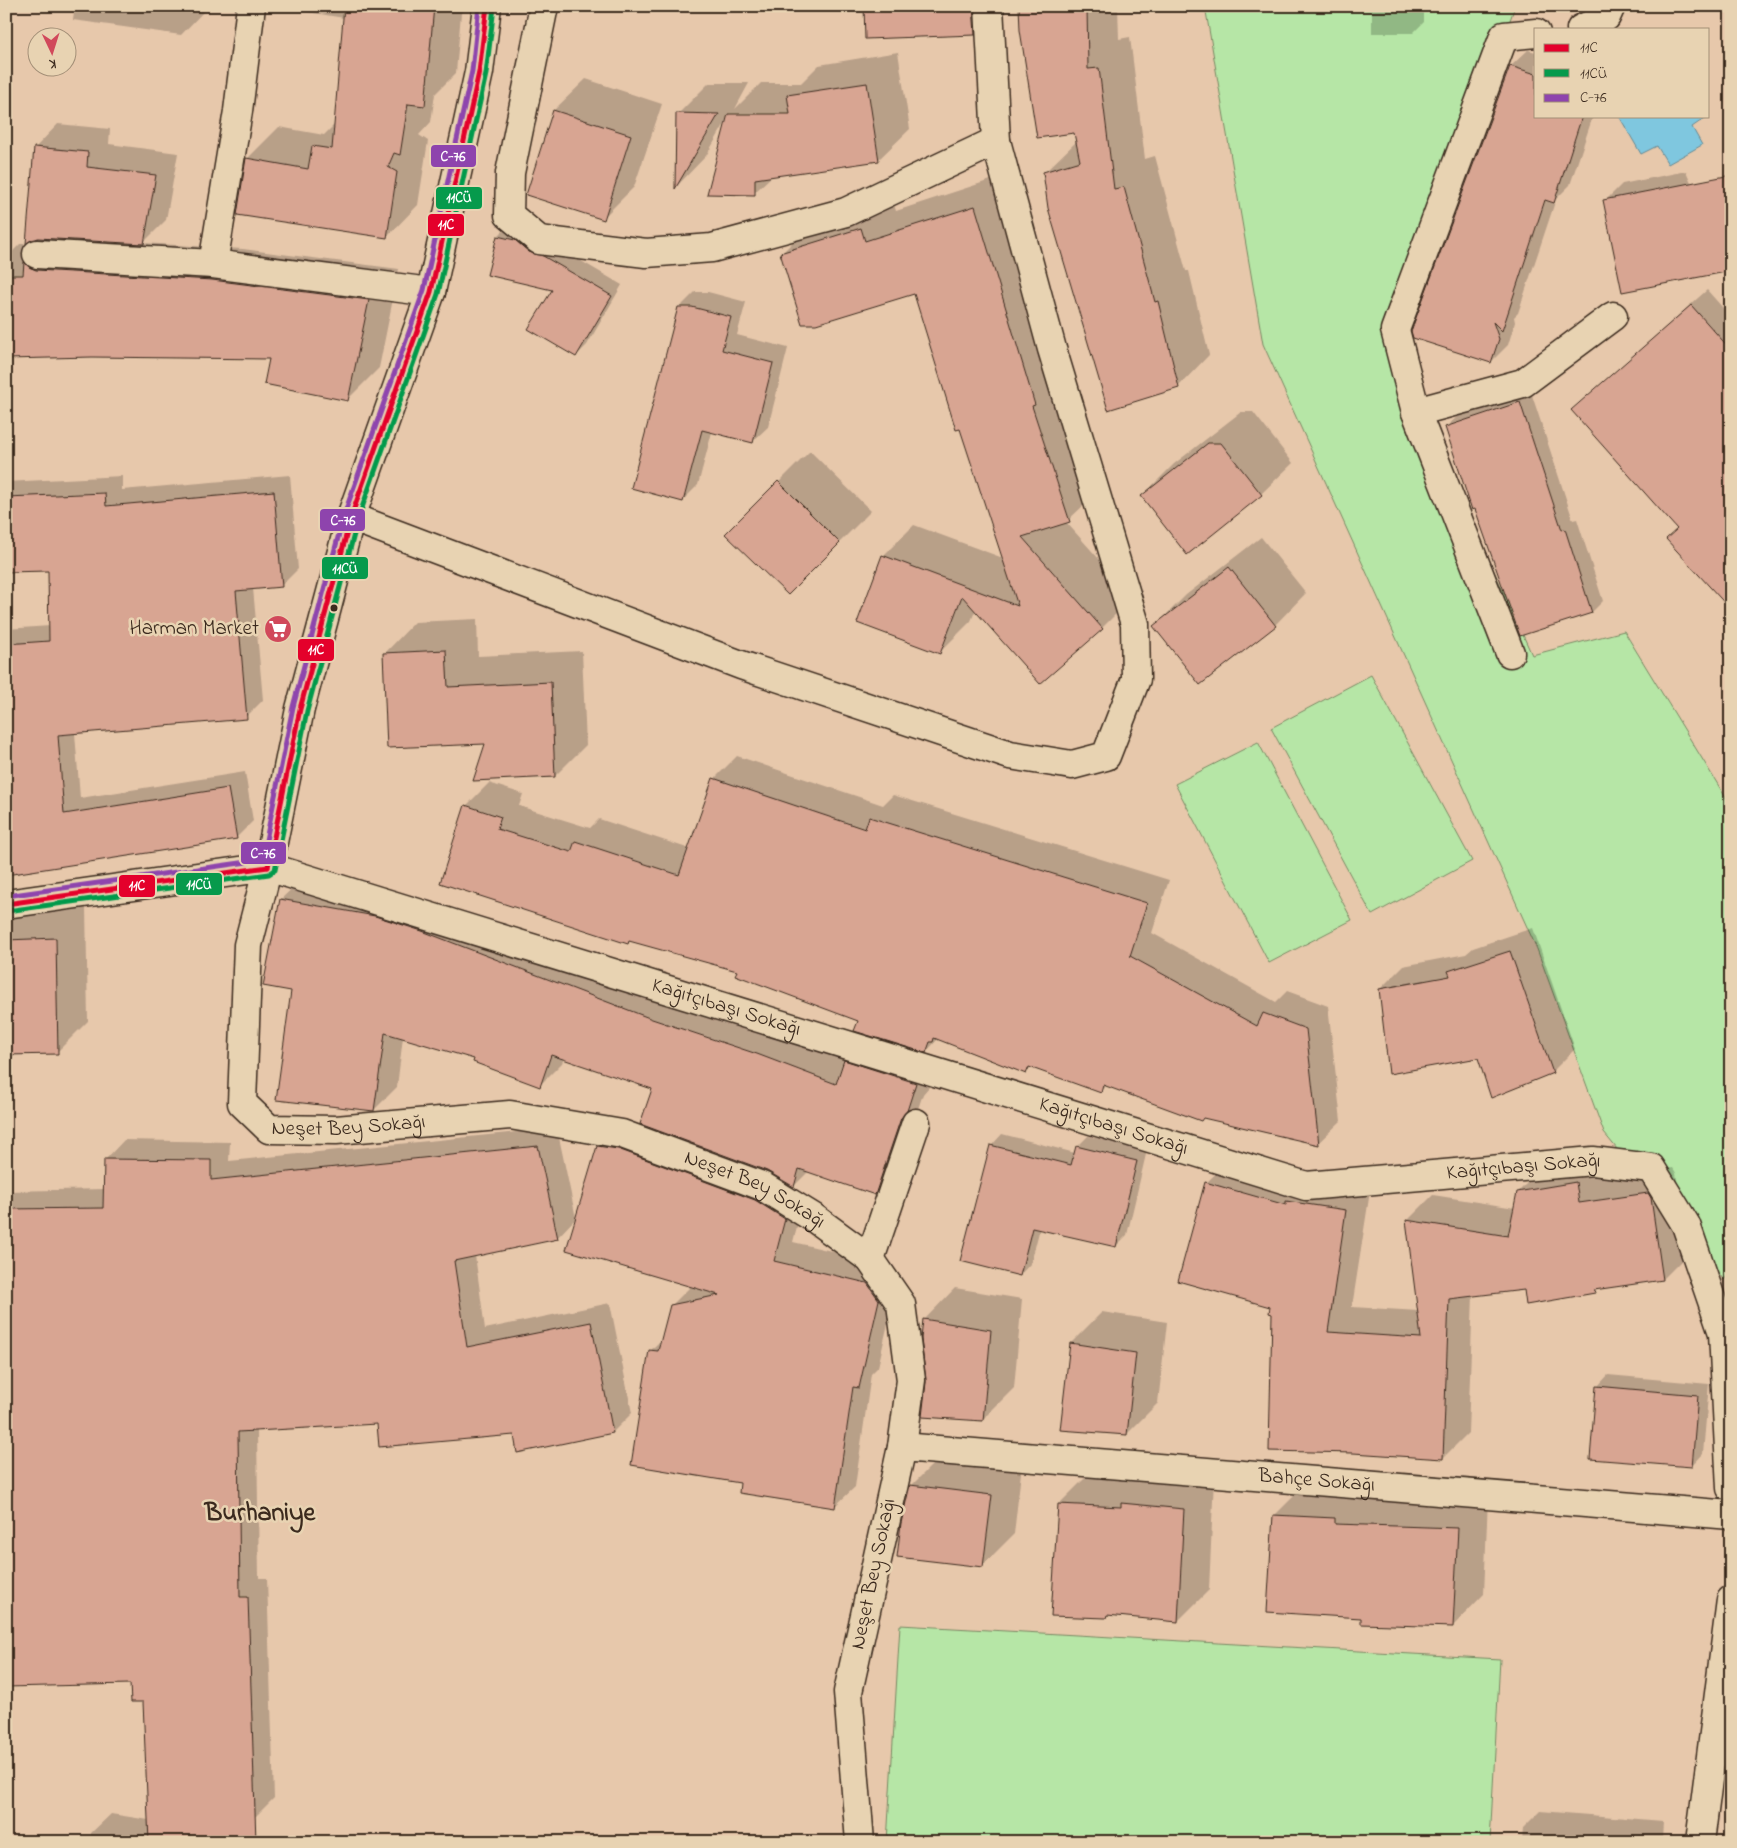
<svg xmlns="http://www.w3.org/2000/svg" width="1737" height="1848" viewBox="0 0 1737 1848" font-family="'Indie Flower',sans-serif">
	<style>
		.green { fill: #b6e6a6; stroke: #788862 }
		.water { fill: #7fc7df; stroke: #648892 }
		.shadow { fill: #0003 }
		.building { fill: #d8a592; stroke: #3b2a1e }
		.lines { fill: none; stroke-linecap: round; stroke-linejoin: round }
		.street-casing { stroke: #3b2a1e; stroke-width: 31 }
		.street { stroke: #e8d3b2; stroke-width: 28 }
		.bus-1-casing { stroke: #e8d3b2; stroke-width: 9 }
		.bus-2-casing { stroke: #e8d3b2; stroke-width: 9 }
		.bus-3-casing { stroke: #e8d3b2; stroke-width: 9 }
		.bus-1 { stroke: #e4002b; stroke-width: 5 }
		.bus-2 { stroke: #069a4c; stroke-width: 5 }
		.bus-3 { stroke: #8e44ad; stroke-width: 5 }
		.bus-dot { fill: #3b2a1e; stroke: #e8d3b2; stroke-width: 2 }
		.labels { text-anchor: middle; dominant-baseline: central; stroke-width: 5; stroke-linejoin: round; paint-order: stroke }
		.poi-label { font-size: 21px; fill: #3b2a1e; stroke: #e8d3b2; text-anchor: end }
		.street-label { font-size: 21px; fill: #3b2a1e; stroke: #e8d3b2 }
		.district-label { font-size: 26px; font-weight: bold; fill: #3b2a1e; stroke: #e8d3b2 }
		.line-badge { stroke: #e8d3b2; stroke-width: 2 }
		.badge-label { font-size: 14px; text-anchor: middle; font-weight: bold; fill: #fff }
	</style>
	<rect width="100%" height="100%" fill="#e7c8ab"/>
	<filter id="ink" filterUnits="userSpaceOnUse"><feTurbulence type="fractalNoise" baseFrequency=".02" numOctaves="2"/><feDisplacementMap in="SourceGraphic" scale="10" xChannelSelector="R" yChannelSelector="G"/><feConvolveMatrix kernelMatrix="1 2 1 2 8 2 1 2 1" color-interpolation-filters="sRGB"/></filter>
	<g filter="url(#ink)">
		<!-- green -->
		<g class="green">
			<polygon points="1205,6 1515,6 1394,350 1532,655 1624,631 1731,806 1731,1271 1724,1280 1604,1133 1537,949 1263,344"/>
			<polygon points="1371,675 1472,861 1372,915 1271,728"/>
			<polygon points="1258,742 1352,920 1269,963 1175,784"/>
			<polygon points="900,1625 1500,1659 1490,1842 887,1842"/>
		</g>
		<!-- water -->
		<polygon class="water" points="1619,116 1708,116 1692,127 1702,145 1668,164 1657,146 1641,154"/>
		<!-- shadow -->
		<g class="shadow">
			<polygon points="75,6 209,6 181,35 73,20"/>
			<polygon points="271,6 468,6 461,13 456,73 435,94 431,122 419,135 428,141 418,205 387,237 247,159 279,127 324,135 335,124 344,18"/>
			<polygon points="1020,6 1118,6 1119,39 1130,37 1145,159 1155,156 1186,271 1189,271 1209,355 1178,387 1044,173 1077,141"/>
			<polygon points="1372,6 1424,6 1424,22 1413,33 1372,33"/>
			<polygon points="1528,50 1536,52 1536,116 1593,116 1570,185 1556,199 1518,313 1514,317 1515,322 1508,345 1491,362 1413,331 1511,66"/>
			<polygon points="898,52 910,129 878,160 772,176 754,193 727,120 706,156 677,186 678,114 709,83 749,83 735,109 761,83 801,83 819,65"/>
			<polygon points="586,79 662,104 634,187 603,218 527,194 554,110"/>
			<polygon points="58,124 110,129 109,144 178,153 166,220 143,243 243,249 399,269 379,368 348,399 271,358 92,356 6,357 6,258 20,244 44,244 50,238 38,237 27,242 36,147"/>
			<polygon points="1686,171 1697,196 1605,201 1622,184"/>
			<polygon points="1006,175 1101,489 1066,522 1133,597 1102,628 1040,683 976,609 971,621 940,652 883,556 914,525 1003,558 915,292 782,253 813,222 892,198 896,211"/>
			<polygon points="509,225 554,245 622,285 587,345 576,356 554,289 498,236"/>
			<polygon points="1707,290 1731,317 1731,608 1589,395"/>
			<polygon points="695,292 708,292 746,302 737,335 788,348 768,427 752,442 712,432 698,485 683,500 679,308"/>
			<polygon points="1531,392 1573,520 1577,519 1603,601 1592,612 1521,635 1446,427 1458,416"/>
			<polygon points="1241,412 1253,412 1293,463 1261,494 1187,553 1142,496 1174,464"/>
			<polygon points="810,451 871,511 788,594 727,534"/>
			<polygon points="290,475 298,569 281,586 253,588 263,700 246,717 75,733 80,798 245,772 253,821 236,838 6,873 6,629 50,626 49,569 6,571 6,482 122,476 122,490"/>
			<polygon points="1261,537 1306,593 1275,625 1155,626 1186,595"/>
			<polygon points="477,619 478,656 582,651 586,745 555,776 487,742 384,654 415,622"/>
			<polygon points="737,756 883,805 893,795 1169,880 1152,933 1276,1002 1287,991 1328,1006 1341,1121 1318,1143 1107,1085 1100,1091 1032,1067 1026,1073 939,1038 926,1052 859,1020 738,970 630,940 627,943 466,806 489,783 523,794 519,806 590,828 599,819 690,849 714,779"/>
			<polygon points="304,877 938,1060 929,1087 923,1094 897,1171 875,1194 809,1171 794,1186 653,1089 564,1058 562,1063 540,1085 476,1059 403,1037 397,1087 374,1110 293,990 281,899"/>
			<polygon points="86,907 88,1021 57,1052 6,1054 6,910"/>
			<polygon points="1533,928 1575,1049 1552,1072 1478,1056 1380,989 1403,966 1466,954 1473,948"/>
			<polygon points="618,1127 804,1199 793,1242 887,1264 898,1280 878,1367 871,1374 855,1487 835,1506 742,1482 651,1350 662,1339 671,1306 691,1286 598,1146"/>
			<polygon points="557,1128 576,1218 557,1238 475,1255 485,1329 610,1303 632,1413 613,1432 515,1434 378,1423 257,1430 259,1578 267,1578 274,1798 255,1817 208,1842 90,1842 91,1833 111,1814 149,1820 145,1700 132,1683 6,1686 6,1191 105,1189 105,1160 124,1140 230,1142 229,1161"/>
			<polygon points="1002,1134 1075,1153 1077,1147 1088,1136 1147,1150 1127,1235 1116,1246 1040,1228 1031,1263 1020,1275 991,1146"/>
			<polygon points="1601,1157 1604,1178 1673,1168 1676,1173 1688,1254 1663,1279 1598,1289 1594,1292 1525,1288 1473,1295 1468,1433 1443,1458 1273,1313 1206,1183 1232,1158 1371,1185 1352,1307 1419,1311 1408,1220 1433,1195 1515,1208 1518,1192 1543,1167"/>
			<polygon points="955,1288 1022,1299 1014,1388 983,1419 928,1382 924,1320"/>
			<polygon points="1102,1312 1167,1322 1158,1403 1127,1434 1062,1429 1071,1343"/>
			<polygon points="1608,1375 1709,1384 1703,1454 1692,1466 1597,1387"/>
			<polygon points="942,1455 1022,1464 1014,1534 982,1566 911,1486"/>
			<polygon points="1090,1473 1214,1478 1209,1590 1178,1621 1109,1614 1106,1617 1059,1504"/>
			<polygon points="1305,1485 1488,1498 1484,1594 1453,1626 1362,1617 1274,1516"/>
			<polygon points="1540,1811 1663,1821 1662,1842 1522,1842 1523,1828"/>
		</g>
		<!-- building -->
		<g class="building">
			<polygon points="344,6 434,6 425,106 408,104 400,155 394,153 388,167 397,172 387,238 237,215 246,158 308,169 312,146 332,149"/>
			<polygon points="864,6 973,6 975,35 865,39"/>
			<polygon points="1019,6 1087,6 1088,69 1099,68 1114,189 1124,187 1155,302 1158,301 1179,388 1108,410 1048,208 1043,172 1080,161 1074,133 1037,138 1020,30"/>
			<polygon points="1510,66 1536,74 1536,116 1582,116 1554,203 1545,200 1502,331 1493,322 1499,339 1491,363 1413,338 1411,331"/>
			<polygon points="867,83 879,161 755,179 755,195 707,194 728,114 790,114 787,95"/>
			<polygon points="553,110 631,135 604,220 526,195"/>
			<polygon points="676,113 719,114 675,189"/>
			<polygon points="34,147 88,152 87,167 156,175 144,244 38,238 26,244"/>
			<polygon points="1731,175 1731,271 1622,292 1603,200"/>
			<polygon points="975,206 1035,405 1032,406 1070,522 1022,537 1103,629 1040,684 962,596 940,654 857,623 882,555 1018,606 960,429 956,430 914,294 816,324 802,324 780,253 861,228 865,241"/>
			<polygon points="497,236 515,240 529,252 543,256 612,296 576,357 528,329 552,290 487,275"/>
			<polygon points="24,262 29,267 36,270 212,280 369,300 348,401 264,384 269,359 92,357 6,359 6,275 23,275"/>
			<polygon points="1691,305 1731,350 1731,610 1666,539 1677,529 1571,410"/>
			<polygon points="678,307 692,307 731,317 722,350 773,363 753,443 702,430 683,502 631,488"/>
			<polygon points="1520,402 1562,530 1565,529 1592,613 1520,636 1475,509 1472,510 1445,427"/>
			<polygon points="1208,443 1221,443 1262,495 1187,555 1141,496"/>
			<polygon points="778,481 840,543 788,595 725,534"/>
			<polygon points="274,491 282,587 236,591 247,719 58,735 64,814 228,788 237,839 6,875 6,644 49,641 48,571 6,572 6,497 105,493 106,506"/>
			<polygon points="1229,567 1276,626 1200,685 1153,626"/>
			<polygon points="446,650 448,687 551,682 555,777 473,781 485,744 387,748 383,653"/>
			<polygon points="713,778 865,829 869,817 1147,903 1130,956 1257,1026 1263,1013 1306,1029 1319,1145 1203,1118 1201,1121 1103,1085 1101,1093 1029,1067 1026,1074 934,1038 933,1042 930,1042 926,1053 854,1031 858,1021 735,975 737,971 629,941 628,944 440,883 465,805 501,817 497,829 571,852 575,841 679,875"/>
			<polygon points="280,899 375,916 422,931 652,1019 757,1054 836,1084 844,1060 916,1083 907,1111 901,1118 875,1195 799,1169 794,1187 767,1171 640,1124 652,1089 551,1055 540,1087 473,1062 474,1059 385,1033 374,1111 276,1100 291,991 263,986"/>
			<polygon points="56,938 58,1054 6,1055 6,940"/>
			<polygon points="1510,951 1553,1073 1491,1098 1478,1058 1389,1074 1379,989 1450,976 1448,971"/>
			<polygon points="990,1145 1071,1165 1076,1146 1137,1161 1116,1247 1032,1228 1020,1276 960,1261"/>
			<polygon points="538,1146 558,1239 454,1261 467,1347 591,1322 613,1433 517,1453 514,1435 379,1447 377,1424 238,1432 240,1597 248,1597 256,1842 149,1842 143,1702 131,1702 130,1684 6,1687 6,1209 103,1208 104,1159 211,1160 211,1180"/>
			<polygon points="597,1146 618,1149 755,1200 785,1219 774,1261 867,1283 879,1300 859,1388 853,1387 835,1508 739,1493 740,1483 631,1465 649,1350 658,1351 670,1305 719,1295 566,1250"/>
			<polygon points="1205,1182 1286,1205 1286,1201 1346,1210 1328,1332 1421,1338 1406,1220 1508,1236 1517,1192 1576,1182 1579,1203 1648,1193 1651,1198 1663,1280 1594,1290 1595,1293 1526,1305 1524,1290 1449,1299 1443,1459 1353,1453 1269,1451 1272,1314 1269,1313 1270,1307 1178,1281"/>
			<polygon points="923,1319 991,1330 983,1421 922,1417 926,1382 921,1339"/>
			<polygon points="1070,1343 1136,1353 1127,1435 1060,1430"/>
			<polygon points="1596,1386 1698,1395 1692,1467 1590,1459"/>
			<polygon points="910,1485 992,1495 983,1567 897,1557 901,1523"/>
			<polygon points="1121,1503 1184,1509 1178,1622 1107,1615 1106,1618 1051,1616 1058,1504 1121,1507"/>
			<polygon points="1273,1515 1335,1518 1335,1524 1458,1528 1453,1627 1361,1624 1361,1618 1267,1612"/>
		</g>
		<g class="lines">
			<!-- street casing -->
			<g class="street-casing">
				<g id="street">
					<path id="s1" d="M 487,6 L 479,72 L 431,292 L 351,517 L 300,709 L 268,867 L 248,945 L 242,1103 L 269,1129 L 336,1130 L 510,1115 L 622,1134 L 762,1186 L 814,1218 L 870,1259 L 901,1304 L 911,1380 L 902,1447 L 848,1692 L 860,1842"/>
					<polyline points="544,6 510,173 509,215 539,240 646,253 712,248 846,212 996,141"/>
					<polyline points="1581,29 1606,17 1611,6"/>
					<polyline points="37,254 213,264 431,292"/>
					<polyline points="213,264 238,111 251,6"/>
					<polyline points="1416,412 1523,383 1613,316"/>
					<polyline points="351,517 741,665 1010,755 1072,765 1106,756 1136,679 1135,624 1052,349 996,141 989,6"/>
					<polyline points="1510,653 1416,412 1395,330 1504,36 1536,33"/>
					<path id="s2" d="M 6,904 L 268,867 L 1306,1186 L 1593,1161 L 1651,1168 L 1686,1225 L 1723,1333 L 1731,1488"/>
					<polyline points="870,1259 916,1123"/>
					<path id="s3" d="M 902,1447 L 1731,1515"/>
					<polyline points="1700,1842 1731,1600"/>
				</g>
			</g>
			<!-- street -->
			<use href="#street" class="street"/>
			<!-- bus-1 casing -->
			<g class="bus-1-casing">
				<g id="bus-1">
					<polyline points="268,867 300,709 351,517 431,292 479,72 487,6"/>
					<polyline points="6,904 268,867"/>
				</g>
			</g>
			<!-- bus-2 casing -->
			<g class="bus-2-casing">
				<polyline id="bus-2" points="7,911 269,874 275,870 307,711 358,519 438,294 486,74 494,7"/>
			</g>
			<!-- bus-3 casing -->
			<g class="bus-3-casing">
				<polyline id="bus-3" points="6,896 262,860 293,707 344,515 424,290 472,71 479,6"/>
			</g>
			<!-- bus-1 -->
			<use href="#bus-1" class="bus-1"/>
			<!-- bus-2 -->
			<use href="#bus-2" class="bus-2"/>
			<!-- bus-3 -->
			<use href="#bus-3" class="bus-3"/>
		</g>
	</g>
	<!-- icons -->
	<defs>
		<g id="supermarket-disc" transform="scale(1.4375)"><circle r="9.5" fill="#d1495b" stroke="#e8d3b2"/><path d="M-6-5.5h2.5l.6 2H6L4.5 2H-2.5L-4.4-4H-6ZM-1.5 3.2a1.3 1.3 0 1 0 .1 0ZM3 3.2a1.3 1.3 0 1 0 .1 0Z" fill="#fff"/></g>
	</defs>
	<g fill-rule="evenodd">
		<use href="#supermarket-disc" x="278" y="629"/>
	</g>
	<!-- markers -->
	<circle class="bus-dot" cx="334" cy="608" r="4.5"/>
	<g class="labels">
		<!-- poi labels -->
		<g class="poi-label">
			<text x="259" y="629">Harman Market</text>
		</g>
		<!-- street labels -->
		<g class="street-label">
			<text stroke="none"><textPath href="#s2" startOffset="744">Kağıtçıbaşı Sokağı</textPath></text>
			<text stroke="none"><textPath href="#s1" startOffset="1246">Neşet Bey Sokağı</textPath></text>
			<text stroke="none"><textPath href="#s2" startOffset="1149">Kağıtçıbaşı Sokağı</textPath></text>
			<text stroke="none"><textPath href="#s2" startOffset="1569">Kağıtçıbaşı Sokağı</textPath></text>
			<text stroke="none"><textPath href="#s1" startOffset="1666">Neşet Bey Sokağı</textPath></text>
			<text stroke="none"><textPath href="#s3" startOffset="416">Bahçe Sokağı</textPath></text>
			<text transform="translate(874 1574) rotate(-78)">Neşet Bey Sokağı</text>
		</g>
		<!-- district labels -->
		<g class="district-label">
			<text x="260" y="1514">Burhaniye</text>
		</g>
	</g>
	<g class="line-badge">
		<rect x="430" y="144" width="47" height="24" rx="5" fill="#8e44ad"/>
		<rect x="435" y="186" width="48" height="24" rx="5" fill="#069a4c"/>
		<rect x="427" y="213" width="38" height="24" rx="5" fill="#e4002b"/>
		<rect x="319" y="508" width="47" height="24" rx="5" fill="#8e44ad"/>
		<rect x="321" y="556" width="48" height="24" rx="5" fill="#069a4c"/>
		<rect x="297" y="638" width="38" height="24" rx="5" fill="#e4002b"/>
		<rect x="240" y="841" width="47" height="24" rx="5" fill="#8e44ad"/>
		<rect x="175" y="872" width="48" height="24" rx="5" fill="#069a4c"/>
		<rect x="118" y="874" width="38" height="24" rx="5" fill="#e4002b"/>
	</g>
	<g class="badge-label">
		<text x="453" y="161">C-76</text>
		<text x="459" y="202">11CÜ</text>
		<text x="446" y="229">11C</text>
		<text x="343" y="525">C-76</text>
		<text x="345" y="573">11CÜ</text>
		<text x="316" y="654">11C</text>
		<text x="263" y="858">C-76</text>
		<text x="199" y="889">11CÜ</text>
		<text x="137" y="890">11C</text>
	</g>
	<!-- margin -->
	<rect width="1737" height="1848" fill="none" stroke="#e8d3b2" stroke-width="25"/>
	<rect x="12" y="12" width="1712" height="1823" fill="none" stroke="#3b2a1e" stroke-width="2" filter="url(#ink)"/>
	<!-- legend -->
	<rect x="1534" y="28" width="175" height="90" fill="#e8d3b2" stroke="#a38f77"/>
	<rect x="1544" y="44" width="25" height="8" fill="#e4002b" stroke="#a38f77"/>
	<text x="1580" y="52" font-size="15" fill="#3b2a1e">11C</text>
	<rect x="1544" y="69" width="25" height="8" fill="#069a4c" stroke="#a38f77"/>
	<text x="1580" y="78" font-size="15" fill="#3b2a1e">11CÜ</text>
	<rect x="1544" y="94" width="25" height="8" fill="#8e44ad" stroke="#a38f77"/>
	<text x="1580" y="102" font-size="15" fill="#3b2a1e">C-76</text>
	<!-- north arrow -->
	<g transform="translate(52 52) rotate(176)"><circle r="24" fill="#e8d3b2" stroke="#a38f77"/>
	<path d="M0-4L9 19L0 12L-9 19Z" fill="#d1495b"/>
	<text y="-8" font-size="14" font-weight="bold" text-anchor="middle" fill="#3b2a1e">K</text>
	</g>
</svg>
